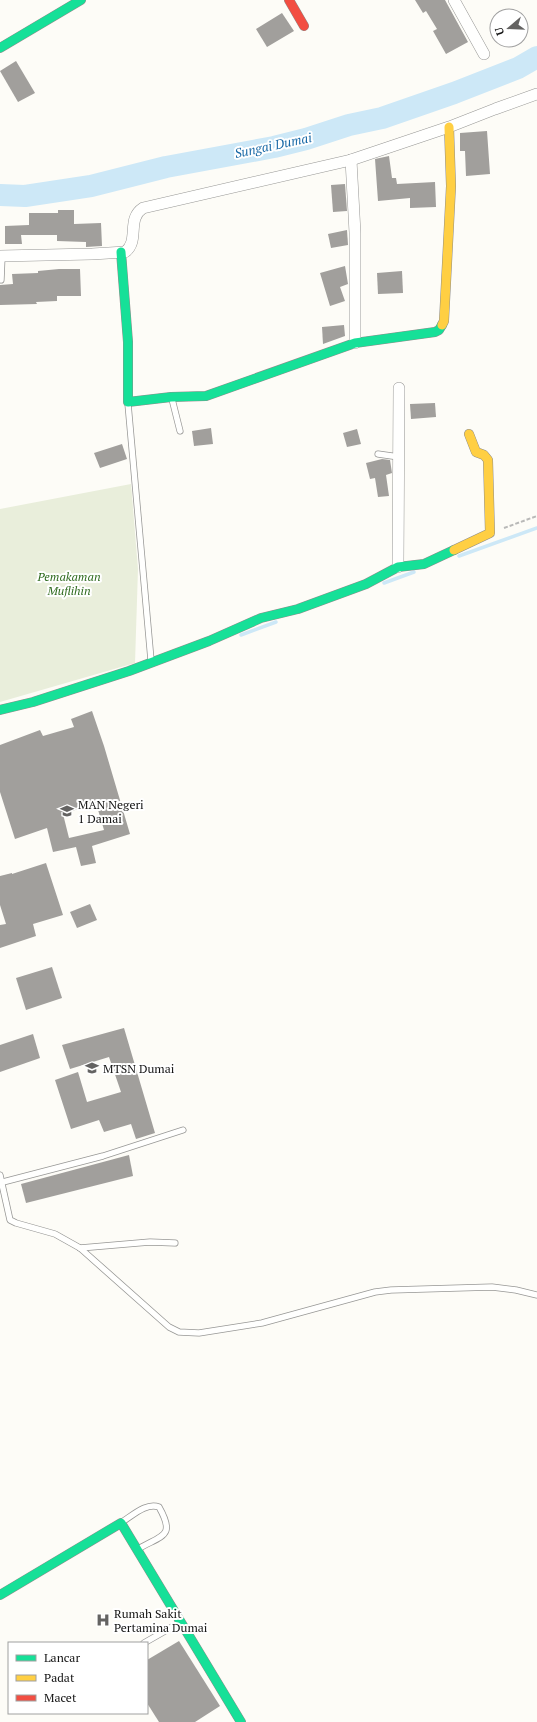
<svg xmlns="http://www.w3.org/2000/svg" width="537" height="1722" viewBox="0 0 537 1722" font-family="'PT Serif',serif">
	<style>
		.cemetery { fill: #e9eedb }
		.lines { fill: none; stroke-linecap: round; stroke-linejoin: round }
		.stream { stroke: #cde8f7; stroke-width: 3.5 }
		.river { stroke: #cde8f7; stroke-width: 22 }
		.building { fill: #a19f9c; fill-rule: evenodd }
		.lane-casing { stroke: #979795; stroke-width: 7 }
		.street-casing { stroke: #979795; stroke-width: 12 }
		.fast-casing { stroke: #8e8d8b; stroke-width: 10 }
		.slow-casing { stroke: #8e8d8b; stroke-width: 10 }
		.jam-casing { stroke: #8e8d8b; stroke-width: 10 }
		.path { stroke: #b9b9b8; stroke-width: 2; stroke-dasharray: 4 2; stroke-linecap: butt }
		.lane { stroke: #fffffe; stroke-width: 5.5 }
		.street { stroke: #fffffe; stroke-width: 11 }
		.fast { stroke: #16e098; stroke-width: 9 }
		.slow { stroke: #ffcf43; stroke-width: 9 }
		.jam { stroke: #f24e42; stroke-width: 9 }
		.labels { text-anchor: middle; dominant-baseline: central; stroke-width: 4; stroke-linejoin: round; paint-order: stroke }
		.park-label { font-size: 12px; font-style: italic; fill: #2f6b1f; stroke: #fff }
		.poi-label { font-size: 12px; fill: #111; stroke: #fff; text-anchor: start }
		.water-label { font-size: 13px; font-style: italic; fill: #1768a6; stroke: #fff }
	</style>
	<rect width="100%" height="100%" fill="#fdfcf7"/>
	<!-- cemetery -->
	<polygon class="cemetery" points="131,484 138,569 135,663 0,702 0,509"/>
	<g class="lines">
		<!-- stream -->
		<g class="stream">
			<polyline points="459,556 537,528"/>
			<polyline points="384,583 414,572"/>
			<polyline points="241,635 276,622"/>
		</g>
		<!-- river -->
		<polyline class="river" points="0,195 25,196 91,186 166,167 274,147 306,139 349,125 382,118 454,93 518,68 537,57"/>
	</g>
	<!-- building -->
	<g class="building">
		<polygon points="415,0 445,0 468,42 446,54 433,31 437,29 426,11 423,13"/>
		<polygon points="282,13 294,31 267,47 256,29"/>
		<polygon points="16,61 35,93 18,102 0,71"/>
		<polygon points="487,131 490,174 466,176 465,151 460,151 460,133"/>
		<polygon points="389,156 392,178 396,178 397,184 435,182 436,207 410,208 410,198 378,201 375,159"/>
		<polygon points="345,184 347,211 333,212 331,185"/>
		<polygon points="58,210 74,210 74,224 101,223 102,246 86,247 86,242 57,241 57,235 21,235 22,244 5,244 5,226 29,225 29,213 58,213"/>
		<polygon points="347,230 348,245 331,248 328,234"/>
		<polygon points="345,266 348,284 340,287 345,301 330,306 320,273"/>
		<polygon points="59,269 80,269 81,296 57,296 57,301 36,302 37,304 0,305 0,285 13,284 12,274 38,273 38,271"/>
		<polygon points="402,271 403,293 378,294 377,273"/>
		<polygon points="344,325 345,336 323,344 322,327"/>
		<polygon points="435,403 436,417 411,419 410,404"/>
		<polygon points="211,428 213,444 194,446 192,431"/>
		<polygon points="357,429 361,444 347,447 343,433"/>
		<polygon points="122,444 127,459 100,468 94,453"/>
		<polygon points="382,459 390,460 392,473 386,475 389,496 378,497 375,478 370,479 366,463"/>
		<path d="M 92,711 L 104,746 L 130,834 L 92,846 L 96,863 L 81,866 L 76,847 L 53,852 L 47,828 L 15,839 L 0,792 L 0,745 L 40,730 L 43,736 L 74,727 L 71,719 ZM 96,803 L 104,830 L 69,838 L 63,814 Z"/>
		<polygon points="46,863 63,915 33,924 36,936 0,948 0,925 6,924 0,905 0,876 12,873 12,874"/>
		<polygon points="90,904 97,920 77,928 70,912"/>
		<polygon points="52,967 62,998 26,1010 16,978"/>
		<polygon points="124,1028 155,1133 136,1139 131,1124 104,1132 99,1120 71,1129 55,1080 78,1072 87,1102 121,1092 109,1057 70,1069 62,1045"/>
		<polygon points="33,1034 40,1058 0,1072 0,1045"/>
		<polygon points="129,1155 133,1176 26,1203 21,1184"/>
		<polygon points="179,1641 220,1706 195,1722 159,1722 147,1703 147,1660"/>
	</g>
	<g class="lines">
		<!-- lane casing -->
		<g class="lane-casing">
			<g id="lane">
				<polyline points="1,280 2,256"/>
				<polyline points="172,399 180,431"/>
				<polyline points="128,404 151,660"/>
				<polyline points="378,454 399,457"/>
				<polyline points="0,1175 10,1220 16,1223 55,1234 80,1248 169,1327 179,1332 199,1333 262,1323 375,1292 391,1290 492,1287 516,1290 537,1295"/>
				<polyline points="3,1182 103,1156 183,1130"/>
				<polyline points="80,1248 150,1242 175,1243"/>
				<path d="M 122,1522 C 133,1515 147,1502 159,1507 C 176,1537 162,1535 138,1549"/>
				<polyline points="144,1643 179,1623"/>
			</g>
		</g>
		<!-- street casing -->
		<g class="street-casing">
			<g id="street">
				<polyline points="454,0 484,54"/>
				<polyline points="351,160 355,233 355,343"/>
				<path d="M 0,256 L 92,254 L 125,252 C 140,241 126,219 143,208 L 351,160 L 449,127 L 495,109 L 537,94"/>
				<polyline points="398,567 399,388"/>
			</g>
		</g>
		<!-- fast casing -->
		<g class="fast-casing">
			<g id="fast">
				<polyline points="0,48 81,0"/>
				<polyline points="121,252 128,342 128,402 171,397 206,396 355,343 435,332 439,330 442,325"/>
				<polyline points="0,710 33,702 129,671 209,641 261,618 298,609 366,584 398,567 424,564 454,550"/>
				<polyline points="0,1595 121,1523 241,1722"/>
			</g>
		</g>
		<!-- slow casing -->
		<g class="slow-casing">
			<g id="slow">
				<polyline points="442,325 444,321 451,186 449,127"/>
				<polyline points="454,550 490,533 488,460 484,455 476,452 469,434"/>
			</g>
		</g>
		<!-- jam casing -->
		<g class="jam-casing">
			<polyline id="jam" points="289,0 304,26"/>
		</g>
		<!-- path -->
		<polyline class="path" points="504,528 537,516"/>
		<!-- lane -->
		<use href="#lane" class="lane"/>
		<!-- street -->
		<use href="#street" class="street"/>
		<!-- fast -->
		<use href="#fast" class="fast"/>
		<!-- slow -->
		<use href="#slow" class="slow"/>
		<!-- jam -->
		<use href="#jam" class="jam"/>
	</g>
	<!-- icons -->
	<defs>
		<g id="school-bare" transform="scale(1.08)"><path d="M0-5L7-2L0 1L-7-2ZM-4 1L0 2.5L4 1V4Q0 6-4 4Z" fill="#646362" stroke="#fff" stroke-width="2.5" paint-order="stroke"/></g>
		<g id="hospital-bare" transform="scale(1.08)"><path d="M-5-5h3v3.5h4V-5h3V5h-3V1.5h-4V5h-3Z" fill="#646362" stroke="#fff" stroke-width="2.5" paint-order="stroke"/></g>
	</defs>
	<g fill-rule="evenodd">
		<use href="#school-bare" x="67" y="811"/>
		<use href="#school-bare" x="92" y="1068"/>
		<use href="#hospital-bare" x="103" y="1620"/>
	</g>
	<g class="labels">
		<!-- park labels -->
		<g class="park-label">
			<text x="69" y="576">Pemakaman<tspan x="69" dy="14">Muflihin</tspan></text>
		</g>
		<!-- poi labels -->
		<g class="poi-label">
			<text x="78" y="804">MAN Negeri<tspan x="78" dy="14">1 Damai</tspan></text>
			<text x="103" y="1068">MTSN Dumai</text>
			<text x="114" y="1613">Rumah Sakit<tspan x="114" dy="14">Pertamina Dumai</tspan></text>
		</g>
		<!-- water labels -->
		<g class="water-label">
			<text transform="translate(273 145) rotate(-12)">Sungai Dumai</text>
		</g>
	</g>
	<!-- legend -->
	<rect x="8" y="1642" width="140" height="72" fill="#ffffff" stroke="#a0a0a0"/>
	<rect x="16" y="1655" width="20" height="6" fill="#16e098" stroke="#a0a0a0"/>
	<text x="44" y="1662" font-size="12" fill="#111111">Lancar</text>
	<rect x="16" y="1675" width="20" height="6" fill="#ffcf43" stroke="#a0a0a0"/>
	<text x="44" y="1682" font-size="12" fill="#111111">Padat</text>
	<rect x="16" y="1695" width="20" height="6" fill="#f24e42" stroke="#a0a0a0"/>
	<text x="44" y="1702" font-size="12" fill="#111111">Macet</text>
	<!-- north arrow -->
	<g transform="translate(509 28) rotate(251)"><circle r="19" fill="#ffffff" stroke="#a0a0a0"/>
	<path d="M0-3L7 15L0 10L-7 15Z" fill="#646362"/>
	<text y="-6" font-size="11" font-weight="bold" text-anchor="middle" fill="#111111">U</text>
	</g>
</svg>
